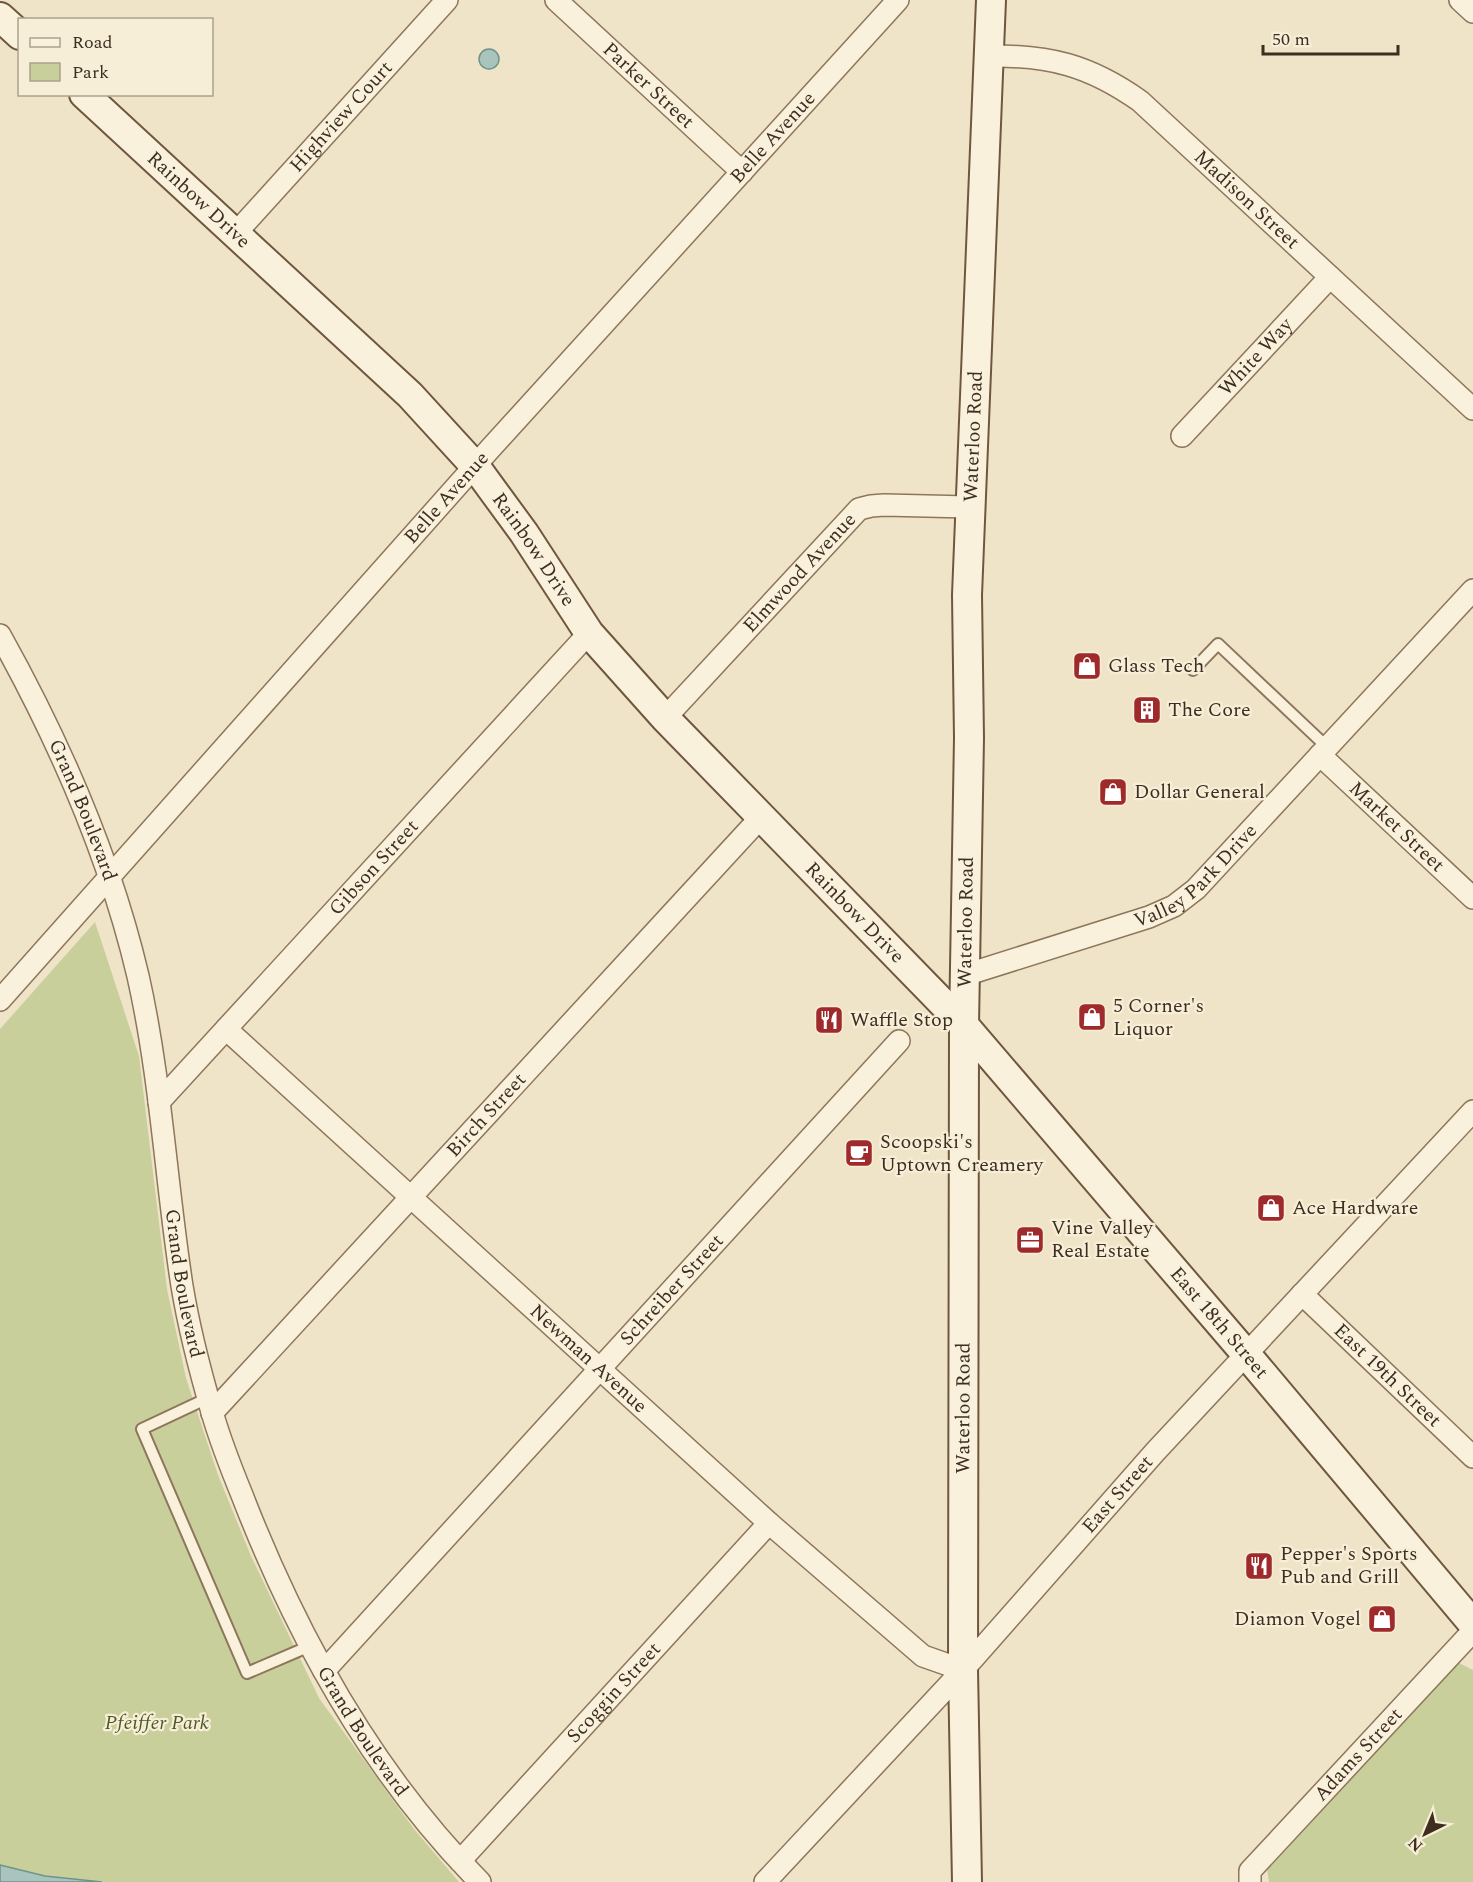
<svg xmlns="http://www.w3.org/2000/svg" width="1473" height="1882" viewBox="0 0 1473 1882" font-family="Spectral,serif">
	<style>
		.green { fill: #c9cf9b }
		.water { fill: #a9c4bc; stroke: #6f938a; stroke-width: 1.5 }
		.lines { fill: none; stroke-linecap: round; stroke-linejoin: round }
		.lane-casing { stroke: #8d765c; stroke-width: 14 }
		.street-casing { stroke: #8d765c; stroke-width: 24 }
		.secondary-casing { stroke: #6f573f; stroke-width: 32 }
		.lane { stroke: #faf1dc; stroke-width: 10 }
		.street { stroke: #faf1dc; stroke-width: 21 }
		.secondary { stroke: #faf1dc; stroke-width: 28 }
		.labels { text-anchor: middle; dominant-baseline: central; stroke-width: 4.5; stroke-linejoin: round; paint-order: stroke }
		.street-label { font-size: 20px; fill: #3d2e20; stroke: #f7eed8 }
		.poi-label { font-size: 20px; fill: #3d2e20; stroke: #f7eed8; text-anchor: start }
		.park-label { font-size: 20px; font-style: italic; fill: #4d5a26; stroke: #f7eed8 }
	</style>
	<rect width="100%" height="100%" fill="#f0e4c8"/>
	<!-- green -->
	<g class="green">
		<polygon points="95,922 139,1056 167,1289 186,1378 218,1475 251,1556 319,1698 414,1829 459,1882 102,1882 45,1876 0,1865 0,1029"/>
		<polygon points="1449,1658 1473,1670 1473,1882 1269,1882 1265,1855"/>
	</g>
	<!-- water -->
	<g class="water">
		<circle cx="489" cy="59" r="10"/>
		<polygon points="0,1865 45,1876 102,1882 0,1882"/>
	</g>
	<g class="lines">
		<!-- lane casing -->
		<g class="lane-casing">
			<g id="lane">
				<polyline points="1193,670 1218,644 1327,747"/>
				<polyline points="208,1398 142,1429 247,1673 310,1646"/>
			</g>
		</g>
		<!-- street casing -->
		<g class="street-casing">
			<g id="street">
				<path id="s1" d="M 556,0 L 742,172"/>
				<polyline points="1460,0 1473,12"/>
				<path id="s2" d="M 987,56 C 1049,55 1089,65 1140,101 L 1473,409"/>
				<path id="s3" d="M 235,234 L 447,0"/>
				<path id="s4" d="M 1182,436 L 1330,277"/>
				<path id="s5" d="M 0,635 C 59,741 110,857 138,976 C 161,1078 166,1183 182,1286 C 189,1328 200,1371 212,1412 C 220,1440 231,1468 242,1495 C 297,1637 373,1774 480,1882"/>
				<path id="s6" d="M 665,718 L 859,509 L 871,506 L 884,505 L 969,507"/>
				<path id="s7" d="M 1320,755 L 1473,898"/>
				<path id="s8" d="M 965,975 L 1149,917 L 1174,906 L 1196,889 L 1473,590"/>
				<path id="s9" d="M 0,1000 L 489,450 L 898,0"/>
				<path id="s10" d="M 226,1029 L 769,1523 L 923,1656 L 963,1670"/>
				<path id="s11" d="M 159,1102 L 589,633"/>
				<path id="s12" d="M 1302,1294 L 1473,1457"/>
				<path id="s13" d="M 212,1413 L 761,817"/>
				<path id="s14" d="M 324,1671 L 899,1041"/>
				<path id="s15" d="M 460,1861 L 769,1523"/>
				<path id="s16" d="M 765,1882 L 963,1670 L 1155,1452 L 1473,1111"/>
				<path id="s17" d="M 1250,1882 L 1250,1871 L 1473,1631"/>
			</g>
		</g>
		<!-- secondary casing -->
		<g class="secondary-casing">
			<g id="secondary">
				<polyline points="0,17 20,35"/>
				<path id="s18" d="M 84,94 L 410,395 L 475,466 L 524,533 L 589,633 L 665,718 L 964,1025 L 1246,1354 L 1473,1624"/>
				<path id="s19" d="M 967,1882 L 963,1670 L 964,1025 L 969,738 L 967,595 L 991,0"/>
			</g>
		</g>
		<!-- lane -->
		<use href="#lane" class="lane"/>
		<!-- street -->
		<use href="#street" class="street"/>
		<!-- secondary -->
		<use href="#secondary" class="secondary"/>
	</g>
	<!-- icons -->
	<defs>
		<g id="shop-square" transform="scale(1.5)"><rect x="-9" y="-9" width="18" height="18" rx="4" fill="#9e2a2b" stroke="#f7eed8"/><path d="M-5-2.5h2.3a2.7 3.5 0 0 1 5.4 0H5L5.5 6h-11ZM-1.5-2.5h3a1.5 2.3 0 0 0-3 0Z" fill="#fff"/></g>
		<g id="building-square" transform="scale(1.5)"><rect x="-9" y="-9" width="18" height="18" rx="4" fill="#9e2a2b" stroke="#f7eed8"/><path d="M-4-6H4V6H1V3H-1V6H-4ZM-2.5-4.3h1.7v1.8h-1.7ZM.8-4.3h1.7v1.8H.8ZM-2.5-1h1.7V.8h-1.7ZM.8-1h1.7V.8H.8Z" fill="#fff"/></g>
		<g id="restaurant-square" transform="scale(1.5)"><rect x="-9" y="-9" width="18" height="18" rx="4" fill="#9e2a2b" stroke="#f7eed8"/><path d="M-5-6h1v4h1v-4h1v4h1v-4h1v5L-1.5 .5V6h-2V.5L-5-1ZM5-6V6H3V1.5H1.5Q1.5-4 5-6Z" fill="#fff"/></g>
		<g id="cafe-square" transform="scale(1.5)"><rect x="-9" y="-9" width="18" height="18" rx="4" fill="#9e2a2b" stroke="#f7eed8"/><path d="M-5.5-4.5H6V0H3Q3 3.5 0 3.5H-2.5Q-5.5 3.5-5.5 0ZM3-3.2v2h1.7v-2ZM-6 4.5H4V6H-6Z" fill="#fff"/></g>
		<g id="office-square" transform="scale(1.5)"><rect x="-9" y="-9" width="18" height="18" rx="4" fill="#9e2a2b" stroke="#f7eed8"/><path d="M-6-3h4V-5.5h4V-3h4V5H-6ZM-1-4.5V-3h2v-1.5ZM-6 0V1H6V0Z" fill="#fff"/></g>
	</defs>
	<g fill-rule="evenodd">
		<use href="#shop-square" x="1087" y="666"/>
		<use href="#building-square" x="1147" y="710"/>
		<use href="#shop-square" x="1113" y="792"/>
		<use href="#shop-square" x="1092" y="1017"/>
		<use href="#restaurant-square" x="829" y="1020"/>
		<use href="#cafe-square" x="859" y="1153"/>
		<use href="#shop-square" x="1271" y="1208"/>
		<use href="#office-square" x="1030" y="1240"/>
		<use href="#restaurant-square" x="1259" y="1566"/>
		<use href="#shop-square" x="1382" y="1619"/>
	</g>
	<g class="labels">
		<!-- street labels -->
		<g class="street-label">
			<text stroke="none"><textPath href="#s1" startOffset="126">Parker Street</textPath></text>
			<text stroke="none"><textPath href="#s3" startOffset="158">Highview Court</textPath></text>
			<text stroke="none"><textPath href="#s9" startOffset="1158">Belle Avenue</textPath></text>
			<text stroke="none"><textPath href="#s18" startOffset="156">Rainbow Drive</textPath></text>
			<text stroke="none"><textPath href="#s2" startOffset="308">Madison Street</textPath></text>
			<text stroke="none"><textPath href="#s4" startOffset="108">White Way</textPath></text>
			<text stroke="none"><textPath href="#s19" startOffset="1446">Waterloo Road</textPath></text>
			<text stroke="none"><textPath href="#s9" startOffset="672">Belle Avenue</textPath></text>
			<text stroke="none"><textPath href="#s18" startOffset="642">Rainbow Drive</textPath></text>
			<text stroke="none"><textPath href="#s6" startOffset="198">Elmwood Avenue</textPath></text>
			<text stroke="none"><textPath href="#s5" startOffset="194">Grand Boulevard</textPath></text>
			<text stroke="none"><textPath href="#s7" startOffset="105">Market Street</textPath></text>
			<text stroke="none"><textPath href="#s11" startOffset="318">Gibson Street</textPath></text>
			<text stroke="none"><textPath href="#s8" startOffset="255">Valley Park Drive</textPath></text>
			<text stroke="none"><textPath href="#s18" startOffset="1128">Rainbow Drive</textPath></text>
			<text stroke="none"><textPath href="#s19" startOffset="960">Waterloo Road</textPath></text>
			<text stroke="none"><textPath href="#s13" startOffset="405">Birch Street</textPath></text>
			<text stroke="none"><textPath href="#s5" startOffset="680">Grand Boulevard</textPath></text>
			<text stroke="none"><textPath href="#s14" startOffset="516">Schreiber Street</textPath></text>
			<text stroke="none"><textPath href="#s18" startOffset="1677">East 18th Street</textPath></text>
			<text stroke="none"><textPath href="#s10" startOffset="490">Newman Avenue</textPath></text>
			<text stroke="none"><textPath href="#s12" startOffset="118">East 19th Street</textPath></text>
			<text stroke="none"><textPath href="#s19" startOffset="474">Waterloo Road</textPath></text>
			<text stroke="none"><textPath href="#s16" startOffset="524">East Street</textPath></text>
			<text stroke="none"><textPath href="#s15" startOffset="228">Scoggin Street</textPath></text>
			<text stroke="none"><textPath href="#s5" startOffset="1166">Grand Boulevard</textPath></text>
			<text stroke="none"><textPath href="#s17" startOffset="170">Adams Street</textPath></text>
		</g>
		<!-- poi labels -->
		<g class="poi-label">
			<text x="1108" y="666">Glass Tech</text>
			<text x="1168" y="710">The Core</text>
			<text x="1134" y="792">Dollar General</text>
			<text x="1113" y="1006">5 Corner's<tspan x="1113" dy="23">Liquor</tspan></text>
			<text x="850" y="1020">Waffle Stop</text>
			<text x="880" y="1142">Scoopski's<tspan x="880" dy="23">Uptown Creamery</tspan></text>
			<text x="1292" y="1208">Ace Hardware</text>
			<text x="1051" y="1228">Vine Valley<tspan x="1051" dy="23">Real Estate</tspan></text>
			<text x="1280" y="1554">Pepper's Sports<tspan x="1280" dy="23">Pub and Grill</tspan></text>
			<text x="1361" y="1619" text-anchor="end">Diamon Vogel</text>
		</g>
		<!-- park labels -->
		<g class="park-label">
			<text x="157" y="1723">Pfeiffer Park</text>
		</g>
	</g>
	<!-- legend -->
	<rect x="18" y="18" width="195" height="78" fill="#f7eed8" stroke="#ada18e" stroke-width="1.5"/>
	<rect x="30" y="38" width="30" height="9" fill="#faf1dc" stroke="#ada18e" stroke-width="1.5"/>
	<text x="72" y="48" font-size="18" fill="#3d2e20">Road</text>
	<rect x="30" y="63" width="30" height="18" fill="#c9cf9b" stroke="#ada18e" stroke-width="1.5"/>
	<text x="72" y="78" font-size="18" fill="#3d2e20">Park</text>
	<!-- north arrow -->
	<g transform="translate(1425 1834) rotate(223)" stroke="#f7eed8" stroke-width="4.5" paint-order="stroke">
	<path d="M0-4.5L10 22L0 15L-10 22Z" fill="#3d2e20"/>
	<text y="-9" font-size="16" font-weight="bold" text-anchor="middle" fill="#3d2e20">N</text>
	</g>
	<!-- scale -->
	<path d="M1263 45v9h135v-9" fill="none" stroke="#3d2e20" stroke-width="3"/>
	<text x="1272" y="45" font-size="18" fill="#3d2e20" stroke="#f7eed8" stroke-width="4.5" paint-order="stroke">50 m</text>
</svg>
